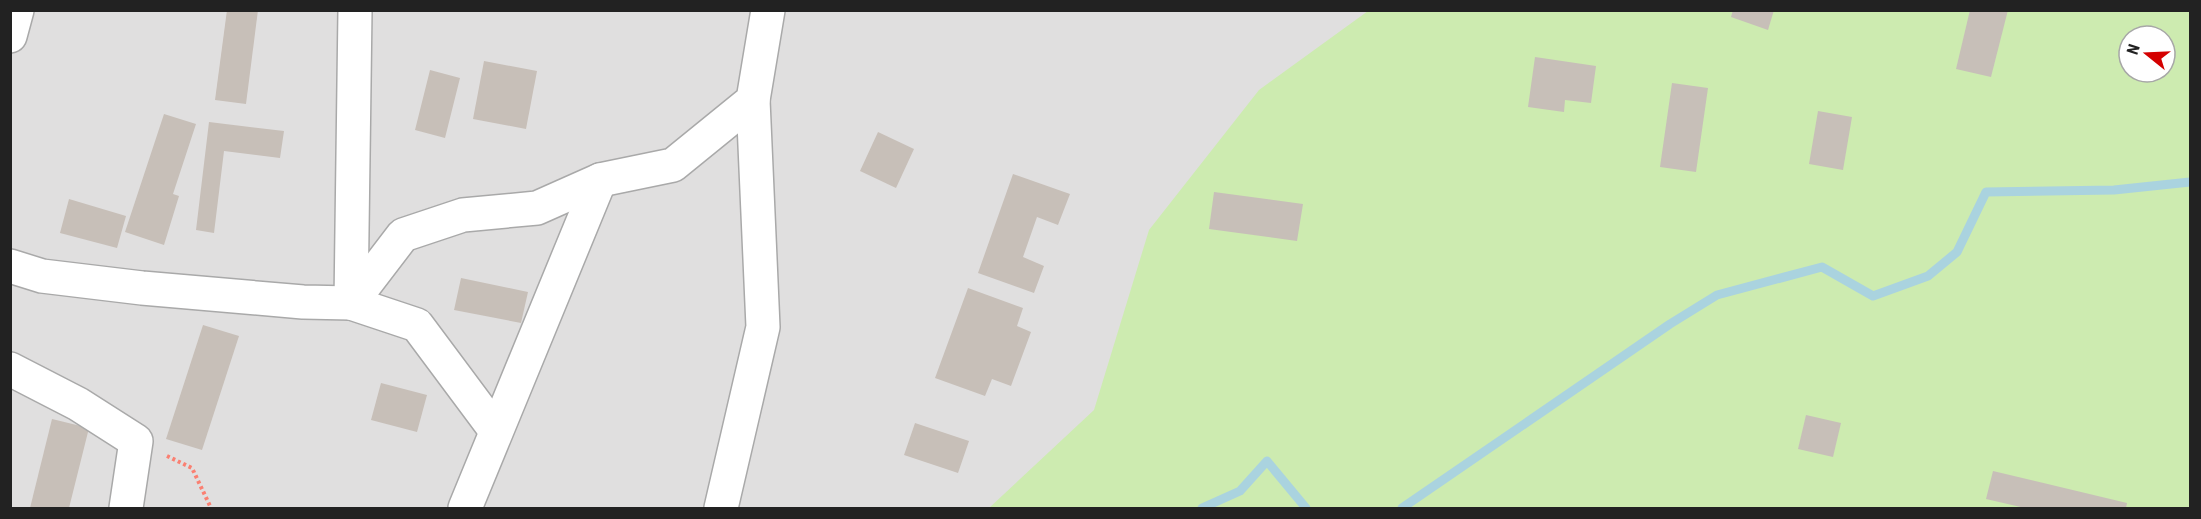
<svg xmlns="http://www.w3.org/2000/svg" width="2201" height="519" viewBox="0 0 2201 519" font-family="'Roboto Condensed',sans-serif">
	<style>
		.residential { fill: #e0dfdf; fill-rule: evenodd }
		.grass { fill: #cdebb0; fill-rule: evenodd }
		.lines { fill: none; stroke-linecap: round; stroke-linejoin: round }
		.stream { stroke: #aad3df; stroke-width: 9 }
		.building { fill: #c7bfb8 }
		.minor-casing { stroke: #a9a9a9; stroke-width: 36 }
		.path { stroke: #fa8072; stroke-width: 4; stroke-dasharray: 3 3; stroke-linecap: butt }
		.minor { stroke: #fff; stroke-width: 33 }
	</style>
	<rect width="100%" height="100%" fill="#f2efe9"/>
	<!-- residential -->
	<path class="residential" d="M 11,11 L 2190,11 L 2190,508 L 11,508 ZM 2129,36 L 2165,36 L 2165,72 L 2129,72 Z"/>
	<!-- grass -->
	<path class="grass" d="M 1368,11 L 2190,11 L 2190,508 L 989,508 L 1094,410 L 1149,230 L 1259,90 ZM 2129,36 L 2165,36 L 2165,72 L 2129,72 Z"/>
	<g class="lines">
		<!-- stream -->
		<g class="stream">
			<polyline points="1202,508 1240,491 1267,461 1306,508"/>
			<polyline points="1402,508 1670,324 1717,295 1822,267 1873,296 1928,276 1957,252 1986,192 2114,190 2190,182"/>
		</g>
	</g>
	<!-- building -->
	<g class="building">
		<polygon points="227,10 258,10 246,104 215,100"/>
		<polygon points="1733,10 1774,10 1768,30 1731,17"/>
		<polygon points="1970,10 2008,10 1991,77 1956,69"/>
		<polygon points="1535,57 1596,66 1591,103 1565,100 1564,112 1528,107"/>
		<polygon points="484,61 537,71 526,129 473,119"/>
		<polygon points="430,70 460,78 445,138 415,130"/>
		<polygon points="1672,83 1708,88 1696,172 1660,167"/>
		<polygon points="1818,111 1852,117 1843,170 1809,164"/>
		<polygon points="164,114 196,124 173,194 179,196 164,245 125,232"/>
		<polygon points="209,122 284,131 280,158 224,151 214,233 196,230"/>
		<polygon points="878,132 914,149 896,188 860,171"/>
		<polygon points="1013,174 1070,194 1058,225 1037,217 1023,257 1044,266 1034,293 978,273"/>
		<polygon points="1214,192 1303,204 1297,241 1209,229"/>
		<polygon points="69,199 126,216 117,248 60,233"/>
		<polygon points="461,278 528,292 521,323 454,310"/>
		<polygon points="968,288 1023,308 1017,326 1031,332 1011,386 992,379 985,396 935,378"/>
		<polygon points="203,325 239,336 202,450 166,439"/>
		<polygon points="381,383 427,395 417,432 371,420"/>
		<polygon points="1806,415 1841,423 1833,457 1798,449"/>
		<polygon points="52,419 89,428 69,508 30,508"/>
		<polygon points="915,423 969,441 958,473 904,455"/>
		<polygon points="1993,471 2127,503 2126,508 2025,508 1986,499"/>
	</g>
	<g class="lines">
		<!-- minor casing -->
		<g class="minor-casing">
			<g id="minor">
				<polyline points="10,36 17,10"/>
				<polyline points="10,266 42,276 142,288 303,302 351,303 417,325 496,431"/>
				<polyline points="351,303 403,235 463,215 537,208 600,180 673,165 753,100 768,10"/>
				<polyline points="351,303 355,10"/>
				<polyline points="10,369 78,404 136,441 126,508"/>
				<polyline points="465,508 600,180"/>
				<polyline points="721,508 763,327 753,100"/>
			</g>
		</g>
		<!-- path -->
		<polyline class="path" points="167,456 192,468 211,508"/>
		<!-- minor -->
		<use href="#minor" class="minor"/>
	</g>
	<!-- border -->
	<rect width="2201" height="519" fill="none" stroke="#222222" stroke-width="24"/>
	<!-- north arrow -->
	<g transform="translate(2147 54) rotate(288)"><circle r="28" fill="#ffffff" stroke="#a7a7a7" stroke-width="1.5"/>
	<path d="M0-4.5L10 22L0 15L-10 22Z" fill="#d40000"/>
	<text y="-9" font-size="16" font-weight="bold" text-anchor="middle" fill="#222222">N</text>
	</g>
</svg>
